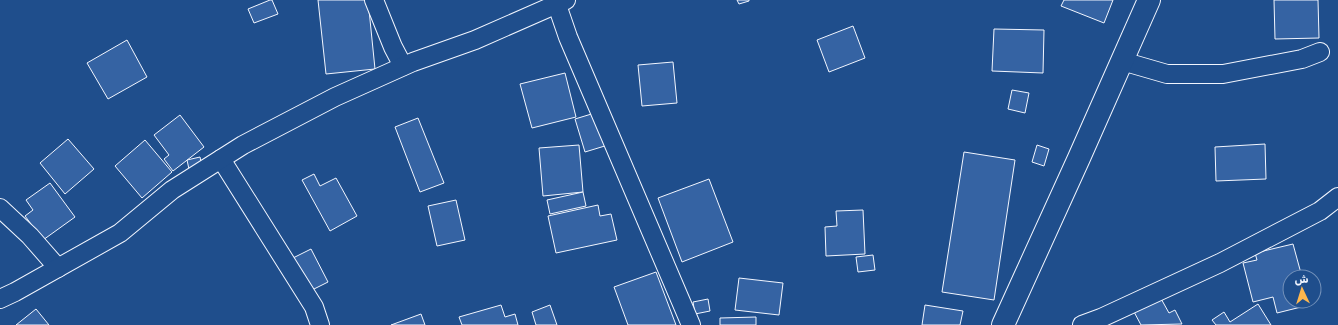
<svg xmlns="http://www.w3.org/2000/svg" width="1338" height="325" viewBox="0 0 1338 325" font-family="Rubik,Cairo,sans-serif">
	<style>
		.building { fill: #3563a3; stroke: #f2f6ff }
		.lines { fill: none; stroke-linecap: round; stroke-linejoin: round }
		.street-casing { stroke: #f2f6ff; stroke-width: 20 }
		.primary-casing { stroke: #f2f6ff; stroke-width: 24 }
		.street { stroke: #1f4e8c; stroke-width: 18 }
		.primary { stroke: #1f4e8c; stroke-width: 22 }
	</style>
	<rect width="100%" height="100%" fill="#1f4e8c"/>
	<!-- building -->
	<g class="building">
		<polygon points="270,0 272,0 278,14 254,23 248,9"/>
		<polygon points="318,0 368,0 375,69 326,74"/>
		<polygon points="737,0 749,0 749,1 739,4"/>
		<polygon points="1064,0 1113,0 1104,23 1061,6"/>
		<polygon points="1274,0 1318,0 1319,38 1275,39"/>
		<polygon points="853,26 865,58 829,72 817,40"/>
		<polygon points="994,29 1044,30 1043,73 992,71"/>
		<polygon points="127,40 147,77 108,99 87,63"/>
		<polygon points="673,62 677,103 642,106 638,65"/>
		<polygon points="565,73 576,117 532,128 520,84"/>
		<polygon points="1012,90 1029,93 1025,113 1008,109"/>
		<polygon points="598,112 608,145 585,152 575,119"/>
		<polygon points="180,115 204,147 173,171 164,159 169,155 154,135"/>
		<polygon points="418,118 444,183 420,192 395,127"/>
		<polygon points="68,139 94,169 65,194 40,163"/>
		<polygon points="145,140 172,172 142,198 115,166"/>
		<polygon points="1265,144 1266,179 1216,181 1215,147"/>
		<polygon points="579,145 583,192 543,196 539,148"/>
		<polygon points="1037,145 1049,149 1044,166 1032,162"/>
		<polygon points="964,152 1015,160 994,300 942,292"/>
		<polygon points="200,157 205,180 192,183 187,160"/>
		<polygon points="314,174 320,186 336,178 357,216 330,231 302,180"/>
		<polygon points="709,179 733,242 682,262 658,198"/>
		<polygon points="50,183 75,217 43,240 25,216 33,210 26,200"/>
		<polygon points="583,192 586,206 550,214 547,200"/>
		<polygon points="456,200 465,240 437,246 428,206"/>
		<polygon points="598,205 600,216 611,214 617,240 556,253 548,216"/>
		<polygon points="863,210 865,254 826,256 825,227 837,226 836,211"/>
		<polygon points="1293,244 1302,277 1290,277 1290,301 1308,301 1309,305 1277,313 1273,297 1253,302 1243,263 1257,260 1255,253"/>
		<polygon points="311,249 328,282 308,292 291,259"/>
		<polygon points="873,255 875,270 858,272 856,257"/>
		<polygon points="656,272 676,325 628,325 614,287"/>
		<polygon points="739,278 783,283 779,315 735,310"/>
		<polygon points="1159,295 1169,313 1175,310 1182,324 1141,325 1133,310"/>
		<polygon points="708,299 710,311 695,314 693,302"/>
		<polygon points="1258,304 1271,325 1216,325 1212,320 1224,312 1230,322"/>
		<polygon points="501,305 505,317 515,314 518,325 462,325 459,317"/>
		<polygon points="550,305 557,325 536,325 532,312"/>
		<polygon points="925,305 963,311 960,325 922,325"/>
		<polygon points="36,309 49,325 16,325"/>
		<polygon points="421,314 425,325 391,325"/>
		<polygon points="756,317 756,325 720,325 720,318"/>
	</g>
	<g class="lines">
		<!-- street casing -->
		<g class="street-casing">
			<g id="street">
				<polyline points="374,0 393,47 403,66"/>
				<polyline points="557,5 568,37 691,325"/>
				<polyline points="1122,61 1167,74 1223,74 1302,59 1320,52"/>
				<polyline points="221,159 314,307 320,325"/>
				<polyline points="0,208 30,236 58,268"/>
				<polyline points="0,299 15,292 120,233 172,190 243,145 335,97 413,62 475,40 566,0"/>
				<polyline points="1082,325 1101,318 1220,263 1320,211 1338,197"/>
			</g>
		</g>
		<!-- primary casing -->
		<g class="primary-casing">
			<polyline id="primary" points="1003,325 1079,158 1149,0"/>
		</g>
		<!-- street -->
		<use href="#street" class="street"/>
		<!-- primary -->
		<use href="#primary" class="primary"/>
	</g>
	<!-- north arrow -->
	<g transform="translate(1302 289) rotate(356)"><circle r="19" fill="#1f4e8c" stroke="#7391ba"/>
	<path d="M0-3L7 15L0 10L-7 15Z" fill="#ffb74d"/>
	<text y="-6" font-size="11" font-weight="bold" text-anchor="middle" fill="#f2f6ff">ش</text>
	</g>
</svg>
